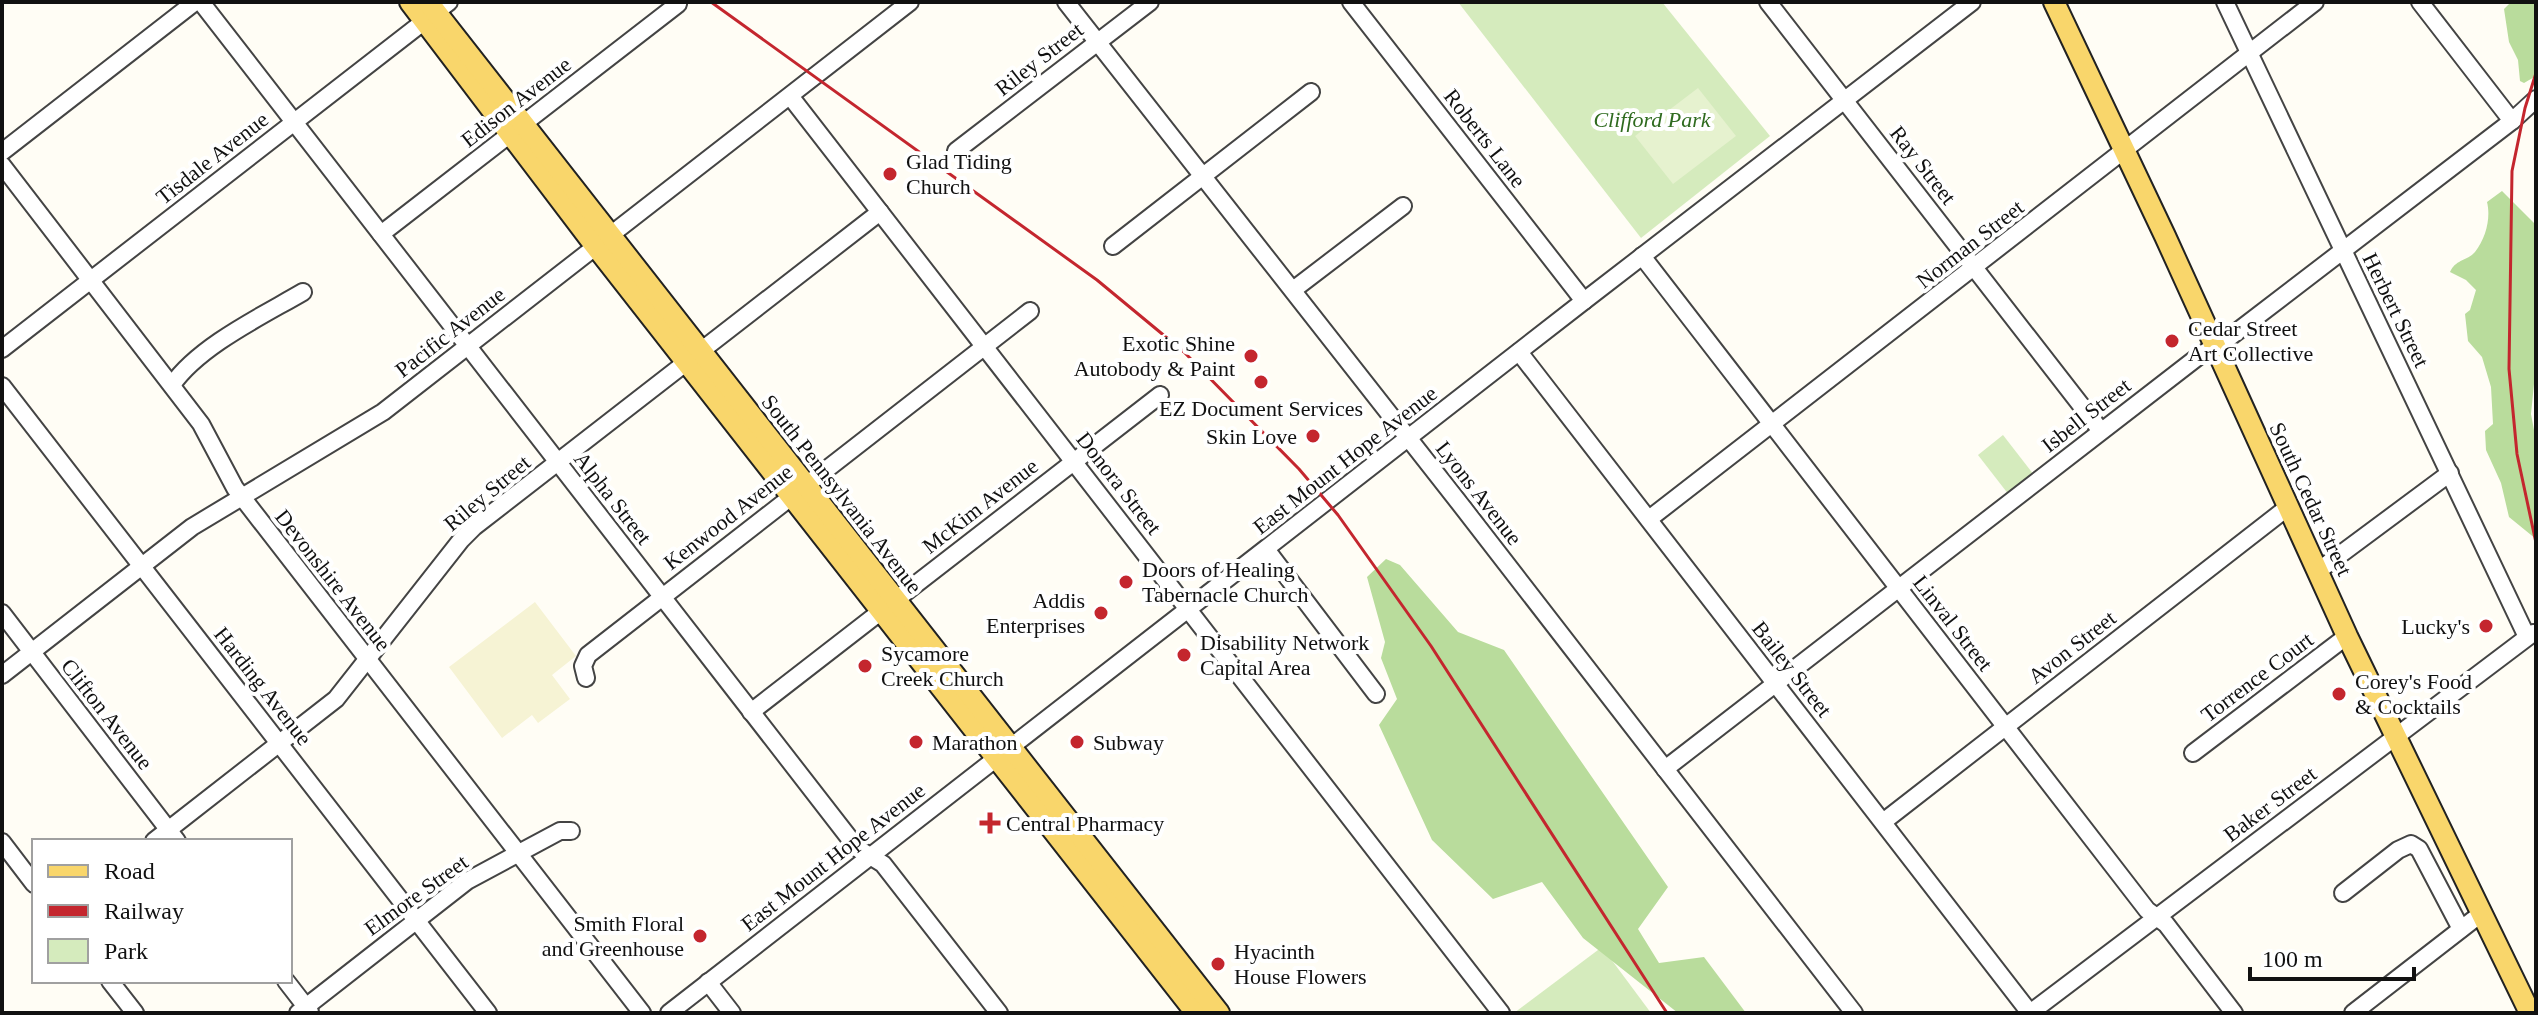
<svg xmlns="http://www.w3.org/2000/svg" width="2538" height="1015" viewBox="0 0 2538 1015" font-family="'Times New Roman',serif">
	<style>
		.farmland { fill: #f6f3d4 }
		.green { fill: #d5ebbd }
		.forest { fill: #b9dc9c }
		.pitch { fill: #e6f2cf }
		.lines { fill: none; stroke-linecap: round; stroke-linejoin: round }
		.minor-casing { stroke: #444; stroke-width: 20 }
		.major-casing { stroke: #222; stroke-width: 24 }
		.minor { stroke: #fff; stroke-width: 16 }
		.major { stroke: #f9d66b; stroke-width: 20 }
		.rail { stroke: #c4262e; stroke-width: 3 }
		.poi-dot { fill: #c4262e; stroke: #fff; stroke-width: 3 }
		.labels { text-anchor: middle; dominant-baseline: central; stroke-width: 8; stroke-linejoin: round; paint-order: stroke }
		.street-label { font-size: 22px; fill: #111; stroke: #fff }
		.park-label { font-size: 22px; font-style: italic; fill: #2f6b1f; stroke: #fff }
		.poi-label { font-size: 22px; fill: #111; stroke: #fff; text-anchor: start }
	</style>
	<rect width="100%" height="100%" fill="#fffdf5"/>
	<!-- farmland -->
	<polygon class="farmland" points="535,602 576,656 552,675 570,699 538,723 532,715 502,738 449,667"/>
	<!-- green -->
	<g class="green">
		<polygon points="1458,2 1662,2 1770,136 1641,238"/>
		<polygon points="2003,435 2034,475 2009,495 1978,455"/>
		<polygon points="1602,947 1651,1013 1514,1013"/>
	</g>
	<!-- forest -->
	<g class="forest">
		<polygon points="2511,2 2536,2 2536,76 2524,83 2520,81 2518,60 2509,42 2504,9"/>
		<path d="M 2502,191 L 2535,224 L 2536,364 L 2531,414 L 2536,441 L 2536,539 L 2509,517 L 2501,483 L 2486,450 L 2485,431 L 2493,424 L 2491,387 L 2482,357 L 2468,341 L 2465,314 L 2470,310 L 2476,290 L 2466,280 L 2450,272 C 2456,259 2467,261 2475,252 C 2486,238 2491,218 2487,202 Z"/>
		<polygon points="1386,559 1400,565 1458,632 1504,650 1668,887 1638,929 1659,963 1704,957 1746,1013 1678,1013 1583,938 1542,882 1493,899 1432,840 1379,725 1397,699 1381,658 1385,642 1367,577"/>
	</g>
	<!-- pitch -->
	<polygon class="pitch" points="1698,88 1736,136 1673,184 1635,136"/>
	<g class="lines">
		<!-- minor casing -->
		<g class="minor-casing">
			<g id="minor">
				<polyline points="201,2 857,848 883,864 999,1013"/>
				<polyline points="1066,2 1464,509 1854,1013"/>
				<polyline points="1351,2 1584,301"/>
				<polyline points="1768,2 2101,431"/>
				<polyline points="2225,2 2527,637"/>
				<polyline points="2420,2 2512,121"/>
				<polyline points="790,96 1501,1013"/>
				<polyline points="956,151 1150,2"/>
				<polyline points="2,152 195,2"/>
				<polyline points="2,165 201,424 235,488 642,1013"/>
				<polyline points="381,234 678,4"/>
				<polyline points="1113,246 1311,92"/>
				<polyline points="1642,256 2147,910 2166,924 2234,1013"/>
				<polyline points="1293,290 1403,206"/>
				<polyline points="2,349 449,2"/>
				<polyline points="1519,352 2030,1013"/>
				<path d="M 172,385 C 199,346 262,316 303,292"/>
				<polyline points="2,386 488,1013"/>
				<polyline points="1649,519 2315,2"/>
				<polyline points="1266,549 1376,694"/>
				<polyline points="2318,571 2450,473"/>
				<polyline points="2,613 177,841"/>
				<polyline points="2,675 192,527 383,412 910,2"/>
				<polyline points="586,678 583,666 588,655 1030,311"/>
				<polyline points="751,712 1160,395"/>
				<polyline points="2193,753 2347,636"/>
				<polyline points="1665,769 2199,356 2230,337 2512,121 2536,99"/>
				<polyline points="1883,822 2288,507"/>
				<polyline points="154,841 336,699 461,540 474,527 880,212"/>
				<polyline points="2,842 34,884"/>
				<polyline points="2343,893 2398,850 2411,844 2419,849 2461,929"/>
				<polyline points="110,981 135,1013"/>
				<polyline points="286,981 310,1012"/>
				<polyline points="708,982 732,1013"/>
				<polyline points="298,1013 467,881 560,831 571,831"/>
				<polyline points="669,1013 1584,301 1972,2"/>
				<polyline points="2030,1013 2533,633"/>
				<polyline points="2353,1013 2482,913"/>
			</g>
		</g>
		<!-- major casing -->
		<g class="major-casing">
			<g id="major">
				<polyline points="410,2 590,239 1196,1013"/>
				<polyline points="428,2 1219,1013"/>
				<polyline points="2054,2 2165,236 2347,636 2530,1013"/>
			</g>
		</g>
		<!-- minor -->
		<use href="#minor" class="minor"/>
		<!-- major -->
		<use href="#major" class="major"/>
		<!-- rail -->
		<g class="rail">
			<polyline points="711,2 1097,280 1184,352 1299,469 1338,515 1431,646 1667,1013"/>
			<polyline points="2536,73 2525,108 2512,171 2509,369 2517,454 2536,543"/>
		</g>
	</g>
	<!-- markers -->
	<g class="poi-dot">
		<circle cx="890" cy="174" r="8"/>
		<circle cx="2172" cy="341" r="8"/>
		<circle cx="1251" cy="356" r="8"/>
		<circle cx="1261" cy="382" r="8"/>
		<circle cx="1313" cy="436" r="8"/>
		<circle cx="1126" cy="582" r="8"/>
		<circle cx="1101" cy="613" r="8"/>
		<circle cx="2486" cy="626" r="8"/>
		<circle cx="1184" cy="655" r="8"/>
		<circle cx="865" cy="666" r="8"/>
		<circle cx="2339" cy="694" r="8"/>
		<circle cx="916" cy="742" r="8"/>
		<circle cx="1077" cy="742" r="8"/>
		<path d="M986 811h8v8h8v8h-8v8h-8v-8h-8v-8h8z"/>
		<circle cx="700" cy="936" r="8"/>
		<circle cx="1218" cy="964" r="8"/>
	</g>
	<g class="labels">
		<!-- street labels -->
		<g class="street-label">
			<text transform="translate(1039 59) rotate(-38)">Riley Street</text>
			<text transform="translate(516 102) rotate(-38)">Edison Avenue</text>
			<text transform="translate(1485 138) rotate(52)">Roberts Lane</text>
			<text transform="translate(212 158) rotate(-38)">Tisdale Avenue</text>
			<text transform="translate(1923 165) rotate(52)">Ray Street</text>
			<text transform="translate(1970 244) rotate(-38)">Norman Street</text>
			<text transform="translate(2396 310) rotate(64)">Herbert Street</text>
			<text transform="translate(450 332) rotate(-38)">Pacific Avenue</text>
			<text transform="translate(2086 415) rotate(-38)">Isbell Street</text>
			<text transform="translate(1345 460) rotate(-38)">East Mount Hope Avenue</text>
			<text transform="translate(1119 483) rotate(52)">Donora Street</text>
			<text transform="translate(487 493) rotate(-40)">Riley Street</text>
			<text transform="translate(1479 493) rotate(52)">Lyons Avenue</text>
			<text transform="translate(842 494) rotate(52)">South Pennsylvania Avenue</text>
			<text transform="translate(613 498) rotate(52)">Alpha Street</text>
			<text transform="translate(2311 499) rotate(65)">South Cedar Street</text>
			<text transform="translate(980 506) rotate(-38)">McKim Avenue</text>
			<text transform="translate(728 517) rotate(-38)">Kenwood Avenue</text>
			<text transform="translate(333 580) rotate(52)">Devonshire Avenue</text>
			<text transform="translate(1953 623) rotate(52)">Linval Street</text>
			<text transform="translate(2072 647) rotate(-38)">Avon Street</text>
			<text transform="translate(1792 669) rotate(52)">Bailey Street</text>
			<text transform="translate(2257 677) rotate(-37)">Torrence Court</text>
			<text transform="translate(263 686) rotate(52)">Harding Avenue</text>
			<text transform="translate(107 714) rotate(52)">Clifton Avenue</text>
			<text transform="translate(2270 804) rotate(-37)">Baker Street</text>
			<text transform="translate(833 857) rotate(-38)">East Mount Hope Avenue</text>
			<text transform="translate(416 895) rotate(-36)">Elmore Street</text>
		</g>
		<!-- park labels -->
		<g class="park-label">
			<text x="1652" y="119">Clifford Park</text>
		</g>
		<!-- poi labels -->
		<g class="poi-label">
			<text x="906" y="161">Glad Tiding<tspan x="906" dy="25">Church</tspan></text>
			<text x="2188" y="328">Cedar Street<tspan x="2188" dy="25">Art Collective</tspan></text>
			<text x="1235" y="343" text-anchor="end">Exotic Shine<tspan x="1235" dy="25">Autobody &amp; Paint</tspan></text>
			<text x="1261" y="408" text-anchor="middle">EZ Document Services</text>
			<text x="1297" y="436" text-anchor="end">Skin Love</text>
			<text x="1142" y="569">Doors of Healing<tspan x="1142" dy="25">Tabernacle Church</tspan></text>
			<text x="1085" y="600" text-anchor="end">Addis<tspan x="1085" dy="25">Enterprises</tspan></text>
			<text x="2470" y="626" text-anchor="end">Lucky's</text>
			<text x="1200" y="642">Disability Network<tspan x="1200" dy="25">Capital Area</tspan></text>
			<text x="881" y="653">Sycamore<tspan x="881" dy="25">Creek Church</tspan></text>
			<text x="2355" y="681">Corey's Food<tspan x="2355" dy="25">&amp; Cocktails</tspan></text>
			<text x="932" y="742">Marathon</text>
			<text x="1093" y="742">Subway</text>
			<text x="1006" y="823">Central Pharmacy</text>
			<text x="684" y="923" text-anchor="end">Smith Floral<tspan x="684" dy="25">and Greenhouse</tspan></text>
			<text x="1234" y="951">Hyacinth<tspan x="1234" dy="25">House Flowers</tspan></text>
		</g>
	</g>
	<!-- border -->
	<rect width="2538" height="1015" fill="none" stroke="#111111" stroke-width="8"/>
	<!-- legend -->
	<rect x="32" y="839" width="260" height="144" fill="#ffffff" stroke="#a0a0a0" stroke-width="2"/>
	<rect x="48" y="865" width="40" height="12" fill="#f9d66b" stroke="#a0a0a0" stroke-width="2"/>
	<text x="104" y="879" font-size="24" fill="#111111">Road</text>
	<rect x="48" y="905" width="40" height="12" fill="#c4262e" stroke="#a0a0a0" stroke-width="2"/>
	<text x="104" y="919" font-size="24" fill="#111111">Railway</text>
	<rect x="48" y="939" width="40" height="24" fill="#d5ebbd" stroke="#a0a0a0" stroke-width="2"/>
	<text x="104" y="959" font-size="24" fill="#111111">Park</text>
	<!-- scale -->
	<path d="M2250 967v12h164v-12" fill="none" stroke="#111111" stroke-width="4"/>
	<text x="2262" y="967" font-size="24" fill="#111111" stroke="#ffffff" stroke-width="6" paint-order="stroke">100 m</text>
</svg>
